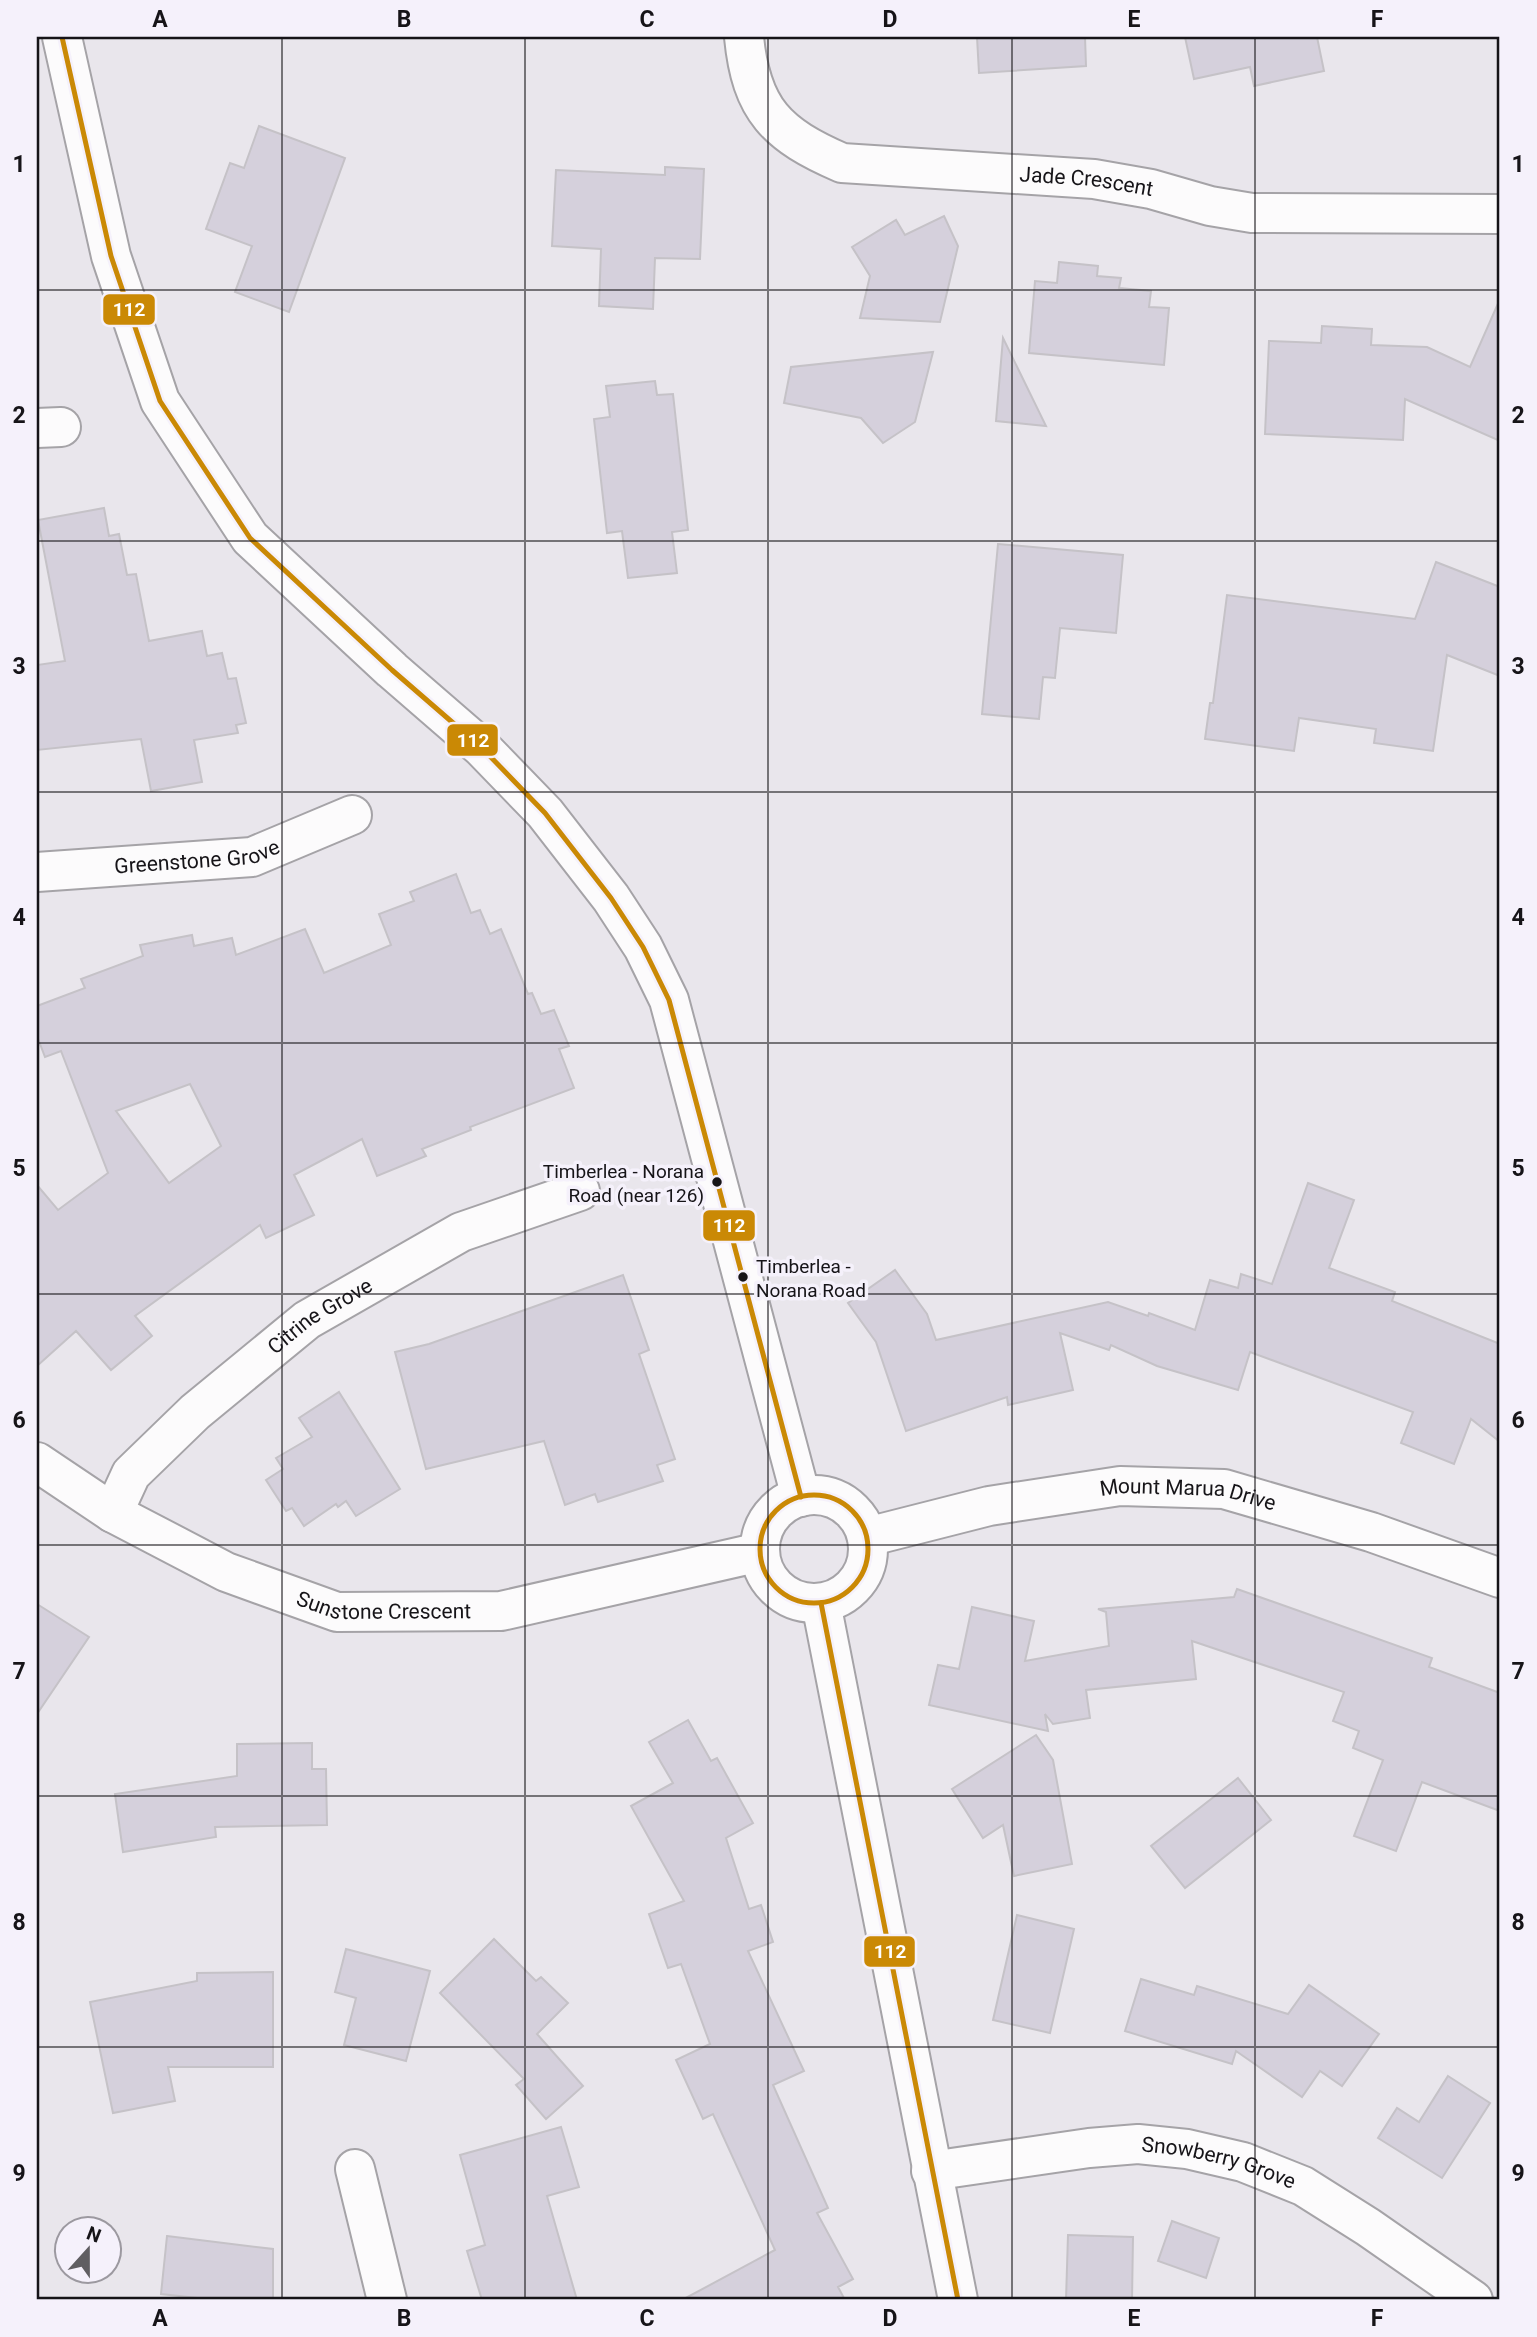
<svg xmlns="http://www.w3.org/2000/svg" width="1537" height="2337" viewBox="0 0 1537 2337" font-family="Roboto,sans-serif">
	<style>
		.building { fill: #d5d0dc; stroke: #c5c2c7; stroke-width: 2; fill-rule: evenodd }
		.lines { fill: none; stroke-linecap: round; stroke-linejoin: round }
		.street-casing { stroke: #a5a3a7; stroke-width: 42 }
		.street { stroke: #fcfbfc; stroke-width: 38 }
		.bus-1-casing { stroke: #f5f1fb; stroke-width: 10 }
		.bus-1 { stroke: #ca8905; stroke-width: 5 }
		.grid { fill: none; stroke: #161418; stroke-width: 2; stroke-opacity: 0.55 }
		.bus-dot { fill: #161418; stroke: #f5f1fb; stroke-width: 2.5 }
		.labels { text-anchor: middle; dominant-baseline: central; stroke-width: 7; stroke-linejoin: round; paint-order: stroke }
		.bus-label { font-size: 19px; fill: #161418; stroke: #f5f1fb; text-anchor: end }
		.street-label { font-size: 21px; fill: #161418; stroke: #f5f1fb }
		.line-badge { stroke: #f5f1fb; stroke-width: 2.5 }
		.badge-label { font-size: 19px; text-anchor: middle; font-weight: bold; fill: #fff }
		.neatline { fill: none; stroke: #161418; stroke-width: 2.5 }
		.grid-label { font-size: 23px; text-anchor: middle; font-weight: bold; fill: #161418 }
	</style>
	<rect width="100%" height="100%" fill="#e9e6ec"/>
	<!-- building -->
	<g class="building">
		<polygon points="977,37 1085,37 1086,66 979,73"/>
		<polygon points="1185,37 1317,37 1324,71 1254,86 1250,67 1194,79"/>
		<polygon points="259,126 345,158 289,312 235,292 252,246 206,229 230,163 244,168"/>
		<polygon points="665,167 704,169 700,259 655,258 653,309 599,306 601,249 552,246 556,170 665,175"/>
		<polygon points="944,216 958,246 940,322 860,318 870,276 852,247 896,220 905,235"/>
		<polygon points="1059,262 1098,266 1097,276 1121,278 1119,288 1151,291 1149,307 1169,308 1164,365 1029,353 1035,281 1057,283"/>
		<polygon points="1500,299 1500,441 1405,399 1403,440 1265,434 1269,341 1321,343 1322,326 1372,329 1371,345 1427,347 1470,367"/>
		<polygon points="1003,338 1046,426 996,421"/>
		<polygon points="933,352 915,422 883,443 861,418 784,403 791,367"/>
		<polygon points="655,381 657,395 673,394 688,530 672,532 677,573 628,578 622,531 607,533 594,419 610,417 606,386"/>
		<polygon points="104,508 109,536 119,534 127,575 136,574 149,641 202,631 207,656 222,653 228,679 236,678 246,723 236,725 238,733 194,740 202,782 151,791 141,739 37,750 37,665 65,661 38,520"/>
		<polygon points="998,544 1123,555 1116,633 1060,628 1055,678 1043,677 1039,719 982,714"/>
		<polygon points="1436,562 1500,587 1500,676 1447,655 1433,751 1374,743 1376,729 1299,718 1294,751 1205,739 1210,703 1213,703 1227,595 1415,619"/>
		<path d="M 456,874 L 471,913 L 480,910 L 490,934 L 501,929 L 528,994 L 532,993 L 541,1014 L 554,1010 L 569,1046 L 559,1049 L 574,1088 L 470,1127 L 471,1130 L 422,1149 L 426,1156 L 377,1176 L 362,1139 L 294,1175 L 314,1215 L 266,1238 L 260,1225 L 135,1316 L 152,1336 L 111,1370 L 76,1331 L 37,1366 L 37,1185 L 58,1210 L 108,1173 L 61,1051 L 45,1057 L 37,1036 L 37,1006 L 85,988 L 81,979 L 143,956 L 140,945 L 192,935 L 194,946 L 232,938 L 236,955 L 305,929 L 324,973 L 391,945 L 379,914 L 414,901 L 410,892 ZM 190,1084 L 221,1146 L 169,1183 L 116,1111 Z"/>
		<polygon points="1308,1183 1354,1200 1329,1268 1395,1292 1392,1301 1500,1344 1500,1442 1471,1419 1454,1464 1401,1443 1413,1412 1250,1352 1238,1390 1157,1366 1111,1345 1109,1350 1060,1333 1073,1390 1008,1405 1007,1397 906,1431 876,1342 848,1303 895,1270 927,1314 936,1340 1108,1302 1148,1316 1149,1313 1195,1330 1210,1280 1238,1288 1241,1274 1272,1284"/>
		<polygon points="623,1275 649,1350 639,1354 675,1459 657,1465 663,1481 598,1502 595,1494 565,1505 544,1441 426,1469 395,1352 429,1344"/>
		<polygon points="339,1392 400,1489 356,1516 346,1501 338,1507 336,1504 304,1526 292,1508 286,1511 266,1480 283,1469 276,1458 312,1437 299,1418"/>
		<polygon points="1237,1589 1432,1658 1429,1667 1500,1693 1500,1811 1422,1782 1396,1851 1354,1836 1383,1760 1353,1748 1359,1731 1333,1721 1344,1692 1192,1641 1196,1679 1086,1690 1090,1718 1053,1724 1045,1714 1048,1731 929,1705 938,1665 959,1669 972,1607 1034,1621 1025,1661 1109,1646 1106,1612 1098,1609 1234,1597"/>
		<polygon points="37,1604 89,1637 37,1714"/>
		<polygon points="688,1720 711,1761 717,1758 753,1823 726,1838 749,1909 761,1905 773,1942 748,1951 804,2071 773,2085 828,2208 817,2213 853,2279 838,2287 845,2300 682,2300 775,2250 713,2114 703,2119 676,2060 710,2044 681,1964 668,1968 649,1914 684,1901 631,1806 673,1783 649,1742"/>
		<polygon points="1036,1735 1053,1760 1072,1864 1014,1876 1003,1825 983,1838 952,1789"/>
		<polygon points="312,1743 312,1769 326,1769 327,1825 215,1827 216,1837 123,1852 115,1794 237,1776 237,1744"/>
		<polygon points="1238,1778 1271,1820 1185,1888 1151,1846"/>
		<polygon points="1017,1915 1074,1929 1050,2033 993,2020"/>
		<polygon points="494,1939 536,1981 541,1977 568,2003 537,2034 583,2086 546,2119 516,2085 524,2079 440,1993"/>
		<polygon points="346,1949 430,1971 406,2061 344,2045 356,1998 335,1992"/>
		<polygon points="273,1972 273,2067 168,2067 175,2101 113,2113 90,2002 197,1981 197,1973"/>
		<polygon points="1141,1979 1194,1995 1197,1986 1288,2014 1309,1985 1379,2034 1342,2086 1320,2071 1302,2097 1236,2051 1232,2064 1125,2031"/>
		<polygon points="1448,2076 1490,2103 1442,2178 1378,2138 1397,2108 1419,2122"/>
		<polygon points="561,2127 579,2187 547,2196 577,2300 482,2300 467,2251 485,2245 460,2155"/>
		<polygon points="1172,2221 1219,2238 1206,2278 1158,2261"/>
		<polygon points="1068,2235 1133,2237 1132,2300 1066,2300"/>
		<polygon points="167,2236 273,2249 273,2300 216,2300 161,2294"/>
	</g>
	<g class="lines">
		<!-- street casing -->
		<g class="street-casing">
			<g id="street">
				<polyline points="62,37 111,256 160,401 250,538 392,670 482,748 545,813 611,898 643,947 669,1000 801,1497"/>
				<path id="s1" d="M 744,37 C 751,110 777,135 842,163 L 1094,179 L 1151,189 L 1210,206 L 1252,213 L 1500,214"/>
				<polyline points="37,428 61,427"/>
				<path id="s2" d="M 37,872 L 252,857 L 352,815"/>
				<path id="s3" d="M 37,1462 L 113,1513 L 226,1572 L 337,1612 L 501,1611 L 760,1552"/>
				<circle cx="814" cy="1549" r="54"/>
				<path id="s4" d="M 113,1513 L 131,1474 L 195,1412 L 307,1320 L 461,1232 L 580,1191"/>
				<path id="s5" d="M 867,1537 L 989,1506 L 1120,1486 L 1224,1489 L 1371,1532 L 1500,1578"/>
				<polyline points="821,1603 958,2300"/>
				<polyline points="355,2169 387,2300"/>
				<path id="s6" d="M 931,2171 L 1089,2148 L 1138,2144 L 1187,2149 L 1243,2162 L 1303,2186 L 1368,2227 L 1473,2300"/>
			</g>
		</g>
		<!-- street -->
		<use href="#street" class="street"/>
		<!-- bus-1 casing -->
		<g class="bus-1-casing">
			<g id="bus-1">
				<polyline points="62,37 111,256 160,401 250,538 392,670 482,748 545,813 611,898 643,947 669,1000 801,1497"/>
				<circle cx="814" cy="1549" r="54"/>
				<polyline points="821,1603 958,2300"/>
			</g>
		</g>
		<!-- bus-1 -->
		<use href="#bus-1" class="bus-1"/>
	</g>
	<!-- grid -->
	<path class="grid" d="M 282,37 L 282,2300M 525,37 L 525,2300M 768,37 L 768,2300M 1012,37 L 1012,2300M 1255,37 L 1255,2300M 37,290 L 1500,290M 37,541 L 1500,541M 37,792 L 1500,792M 37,1043 L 1500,1043M 37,1294 L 1500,1294M 37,1545 L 1500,1545M 37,1796 L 1500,1796M 37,2047 L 1500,2047"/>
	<!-- markers -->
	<g class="bus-dot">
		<circle cx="717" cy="1182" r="6"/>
		<circle cx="743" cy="1277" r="6"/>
	</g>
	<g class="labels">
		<!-- bus labels -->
		<g class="bus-label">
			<text x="704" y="1171">Timberlea - Norana<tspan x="704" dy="24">Road (near 126)</tspan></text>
			<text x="756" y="1266" text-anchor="start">Timberlea -<tspan x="756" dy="24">Norana Road</tspan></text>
		</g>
		<!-- street labels -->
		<g class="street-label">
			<text stroke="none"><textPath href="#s1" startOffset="416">Jade Crescent</textPath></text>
			<text stroke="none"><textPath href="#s2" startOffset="161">Greenstone Grove</textPath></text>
			<text stroke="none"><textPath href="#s4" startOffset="290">Citrine Grove</textPath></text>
			<text stroke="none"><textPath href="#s5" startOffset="327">Mount Marua Drive</textPath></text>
			<text stroke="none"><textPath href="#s3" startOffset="383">Sunstone Crescent</textPath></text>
			<text stroke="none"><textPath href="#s6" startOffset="292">Snowberry Grove</textPath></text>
		</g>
	</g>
	<g class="line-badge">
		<rect x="102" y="293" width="54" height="33" rx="7" fill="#ca8905"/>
		<rect x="446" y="723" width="53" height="34" rx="7" fill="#ca8905"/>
		<rect x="702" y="1209" width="54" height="33" rx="7" fill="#ca8905"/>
		<rect x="863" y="1935" width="53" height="33" rx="7" fill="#ca8905"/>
	</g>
	<g class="badge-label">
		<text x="129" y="316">112</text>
		<text x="473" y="747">112</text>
		<text x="729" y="1232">112</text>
		<text x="890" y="1958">112</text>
	</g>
	<!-- border -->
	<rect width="1537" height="2337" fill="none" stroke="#f5f1fb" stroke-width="77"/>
	<!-- north arrow -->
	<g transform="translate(88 2250) rotate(21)"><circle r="33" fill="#f5f1fb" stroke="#9c99a0" stroke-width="2"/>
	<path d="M0-5L12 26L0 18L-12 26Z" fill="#605e62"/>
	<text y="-10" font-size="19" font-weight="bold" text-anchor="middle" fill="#161418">N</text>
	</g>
	<rect x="38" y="38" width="1460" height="2260" class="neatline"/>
	<g class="grid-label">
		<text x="160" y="27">A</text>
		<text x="404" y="27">B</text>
		<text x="647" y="27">C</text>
		<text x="890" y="27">D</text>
		<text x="1134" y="27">E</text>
		<text x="1377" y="27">F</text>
		<text x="19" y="172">1</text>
		<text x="1518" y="172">1</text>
		<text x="19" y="423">2</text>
		<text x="1518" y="423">2</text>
		<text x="19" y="674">3</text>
		<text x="1518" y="674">3</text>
		<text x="19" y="925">4</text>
		<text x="1518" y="925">4</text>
		<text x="19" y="1176">5</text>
		<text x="1518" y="1176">5</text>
		<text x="19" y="1428">6</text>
		<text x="1518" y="1428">6</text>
		<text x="19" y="1679">7</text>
		<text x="1518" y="1679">7</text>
		<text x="19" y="1930">8</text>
		<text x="1518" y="1930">8</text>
		<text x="19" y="2181">9</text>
		<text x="1518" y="2181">9</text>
		<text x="160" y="2326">A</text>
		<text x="404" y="2326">B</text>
		<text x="647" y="2326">C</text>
		<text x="890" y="2326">D</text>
		<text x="1134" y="2326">E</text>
		<text x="1377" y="2326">F</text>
	</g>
</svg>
